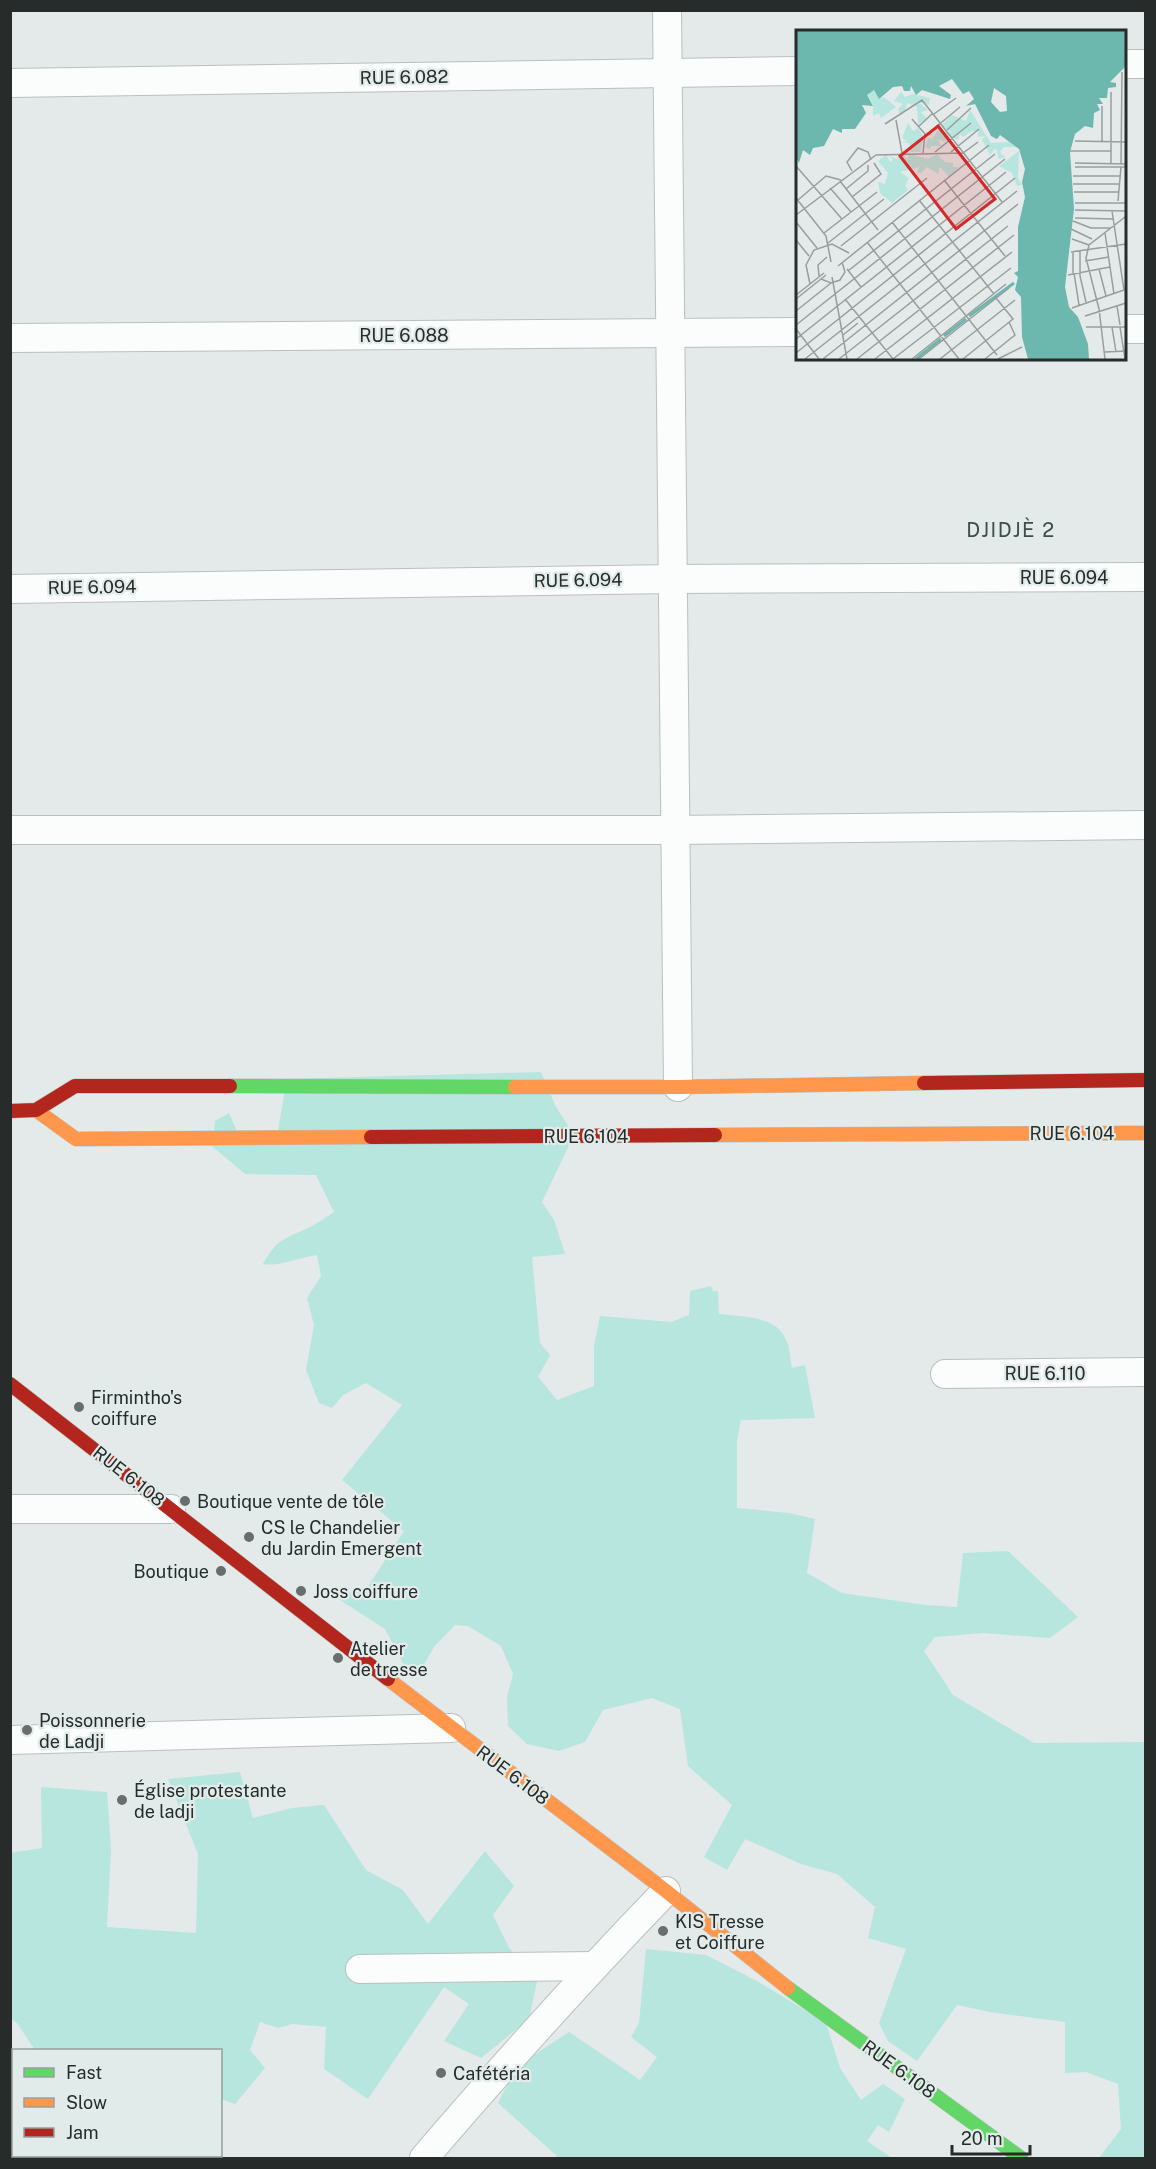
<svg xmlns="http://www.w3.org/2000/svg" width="1156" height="2169" viewBox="0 0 1156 2169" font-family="'Public Sans',sans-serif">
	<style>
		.green { fill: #b7e6df }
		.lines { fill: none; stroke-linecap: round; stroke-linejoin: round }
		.street-casing { stroke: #bbc0bf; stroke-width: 30 }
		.fast-casing { stroke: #bbc0bf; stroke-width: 15 }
		.slow-casing { stroke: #bbc0bf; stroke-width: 15 }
		.jam-casing { stroke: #bbc0bf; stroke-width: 15 }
		.street { stroke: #fbfcfc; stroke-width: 28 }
		.fast { stroke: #63d668; stroke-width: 14 }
		.slow { stroke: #ff974d; stroke-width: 14 }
		.jam { stroke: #b3261e; stroke-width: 14 }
		.poi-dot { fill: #696e6d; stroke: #e1ecea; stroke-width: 2 }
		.labels { text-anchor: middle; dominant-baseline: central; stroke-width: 4.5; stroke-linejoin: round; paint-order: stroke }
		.street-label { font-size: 18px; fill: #272b2a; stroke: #e1ecea }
		.poi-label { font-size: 18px; fill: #272b2a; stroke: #e1ecea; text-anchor: start }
		.neighbourhood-label { font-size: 20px; letter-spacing: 1.5px; fill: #424c4a; stroke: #e1ecea }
		.inset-river { fill: none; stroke: #6cb7ae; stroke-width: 3 }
		.inset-road { fill: none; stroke: #989d9d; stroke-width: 1.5 }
		.view { fill: #d62828; fill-opacity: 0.15; stroke: #d62828; stroke-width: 3 }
		.inset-edge { fill: none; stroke: #272b2a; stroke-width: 3 }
	</style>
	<rect width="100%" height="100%" fill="#e4e9e9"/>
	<!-- green -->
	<g class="green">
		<path d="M 541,1072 L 556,1107 L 574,1135 L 542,1202 L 554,1220 L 565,1254 L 532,1257 L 540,1343 L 550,1355 L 538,1377 L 557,1400 L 594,1386 L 594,1346 L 600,1316 L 671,1322 L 689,1315 L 690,1291 L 711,1286 L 713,1291 L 718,1291 L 719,1314 C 742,1317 776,1315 786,1340 C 790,1348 790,1359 792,1368 L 805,1365 L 815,1418 L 741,1420 L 737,1440 L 737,1508 L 789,1513 L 815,1519 L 807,1573 L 842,1593 L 926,1605 L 957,1607 L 963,1553 L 1008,1551 L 1078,1617 L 1050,1638 L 982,1633 L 935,1637 L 924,1651 L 953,1695 L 1034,1743 L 1145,1742 L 1145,2158 L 1099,2158 L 1121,2129 L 1118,2084 L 1086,2072 L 1065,2073 L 1065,2022 L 990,2012 L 957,2005 L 917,2061 L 888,2041 L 879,2023 L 906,1949 L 868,1938 L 875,1907 L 837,1874 L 801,1864 L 745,1839 L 727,1870 L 704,1857 L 732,1805 L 688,1766 L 680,1709 L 652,1698 L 603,1710 L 585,1742 L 559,1751 L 527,1744 L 508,1726 L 507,1697 L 513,1674 L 501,1646 L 468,1626 L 455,1625 L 434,1647 L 422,1668 L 406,1669 L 385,1629 L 332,1595 L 365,1591 L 404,1531 L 342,1480 L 402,1405 L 366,1383 L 343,1395 L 332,1408 L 319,1403 L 306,1370 L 314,1325 L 307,1298 L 321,1276 L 317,1255 C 299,1257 281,1267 263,1264 C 277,1239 284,1239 308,1228 C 317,1224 325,1218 334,1212 L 316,1175 L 245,1174 L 213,1147 L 215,1121 L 229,1113 L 241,1141 L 278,1130 L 287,1079 Z"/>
		<polygon points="240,1772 253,1818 292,1808 324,1805 366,1870 403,1890 428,1924 485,1851 514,1886 493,1915 509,1948 538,1977 529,2019 481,2058 444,2041 469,2004 444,1987 368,2099 324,2069 326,2027 293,2024 278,2028 260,2022 250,2050 265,2068 235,2104 221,2099 220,2050 35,2050 17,2023 11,2019 10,1853 42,1848 41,1787 107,1792 111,1849 107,1927 196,1933 198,1854 168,1779"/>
		<polygon points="646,1949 706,1955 757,1981 826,2023 840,2068 861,2100 883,2084 905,2099 889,2132 878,2125 867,2141 892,2158 559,2158 498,2103 517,2066 569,2032 640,2080 657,2057 631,2037 639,2023"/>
	</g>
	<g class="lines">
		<!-- street casing -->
		<g class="street-casing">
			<g id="street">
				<polyline points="667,10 678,1087"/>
				<polyline points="1124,64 1146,64"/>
				<polyline points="10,83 798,71"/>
				<polyline points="1124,329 1146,329"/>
				<polyline points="10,338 798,332"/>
				<polyline points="10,589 672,579 1146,577"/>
				<polyline points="10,830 674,830 1146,825"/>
				<polyline points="945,1374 1146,1372"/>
				<polyline points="10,1509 171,1509"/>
				<polyline points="10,1740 451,1728"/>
				<polyline points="360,1969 594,1966"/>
				<path d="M 424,2158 C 502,2067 582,1978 666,1891"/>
			</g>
		</g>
		<!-- fast casing -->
		<g class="fast-casing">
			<g id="fast">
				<polyline points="230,1086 515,1087"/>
				<polyline points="788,1988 1021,2158"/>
			</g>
		</g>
		<!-- slow casing -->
		<g class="slow-casing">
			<g id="slow">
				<polyline points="515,1087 678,1087 924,1083"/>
				<polyline points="36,1110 76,1139 371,1137"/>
				<polyline points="715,1135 1146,1133"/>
				<polyline points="388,1679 666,1891 788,1988"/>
			</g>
		</g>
		<!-- jam casing -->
		<g class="jam-casing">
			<g id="jam">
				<polyline points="924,1083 1146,1080"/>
				<polyline points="10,1111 36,1110 75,1086 230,1086"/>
				<polyline points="371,1137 715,1135"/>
				<polyline points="10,1384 388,1679"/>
			</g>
		</g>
		<!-- street -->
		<use href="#street" class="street"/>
		<!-- fast -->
		<use href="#fast" class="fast"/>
		<!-- slow -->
		<use href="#slow" class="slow"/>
		<!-- jam -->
		<use href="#jam" class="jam"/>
	</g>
	<!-- markers -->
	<g class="poi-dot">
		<circle cx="79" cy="1407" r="6"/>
		<circle cx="185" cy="1501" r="6"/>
		<circle cx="249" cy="1537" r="6"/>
		<circle cx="221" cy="1571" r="6"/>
		<circle cx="301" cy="1591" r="6"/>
		<circle cx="338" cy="1658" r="6"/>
		<circle cx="27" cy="1730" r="6"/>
		<circle cx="122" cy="1800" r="6"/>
		<circle cx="663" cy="1931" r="6"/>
		<circle cx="441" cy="2073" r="6"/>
	</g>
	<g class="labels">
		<!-- street labels -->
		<g class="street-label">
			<text transform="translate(404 77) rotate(-1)">RUE 6.082</text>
			<text x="404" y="335">RUE 6.088</text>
			<text x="1064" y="577">RUE 6.094</text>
			<text transform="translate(578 580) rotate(-1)">RUE 6.094</text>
			<text transform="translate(92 587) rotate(-1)">RUE 6.094</text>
			<text x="1072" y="1133">RUE 6.104</text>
			<text x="586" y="1136">RUE 6.104</text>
			<text x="1045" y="1373">RUE 6.110</text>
			<text transform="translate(129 1476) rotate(38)">RUE 6.108</text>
			<text transform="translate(513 1775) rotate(37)">RUE 6.108</text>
			<text transform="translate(899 2069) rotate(36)">RUE 6.108</text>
		</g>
		<!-- poi labels -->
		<g class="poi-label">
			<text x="91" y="1397">Firmintho's<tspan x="91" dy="21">coiffure</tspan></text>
			<text x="197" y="1501">Boutique vente de tôle</text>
			<text x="261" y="1527">CS le Chandelier<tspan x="261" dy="21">du Jardin Emergent</tspan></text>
			<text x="209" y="1571" text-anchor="end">Boutique</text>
			<text x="313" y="1591">Joss coiffure</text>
			<text x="350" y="1648">Atelier<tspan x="350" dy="21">de tresse</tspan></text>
			<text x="39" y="1720">Poissonnerie<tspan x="39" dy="21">de Ladji</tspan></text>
			<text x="134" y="1790">Église protestante<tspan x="134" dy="21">de ladji</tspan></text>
			<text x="675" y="1921">KIS Tresse<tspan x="675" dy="21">et Coiffure</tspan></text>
			<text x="453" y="2073">Cafétéria</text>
		</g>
		<!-- neighbourhood labels -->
		<g class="neighbourhood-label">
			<text x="1011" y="530">DJIDJÈ 2</text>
		</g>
	</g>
	<!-- overview -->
	<g transform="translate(796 30)">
		<rect width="330" height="330" fill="#e4e9e9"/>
		<path d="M 78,60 L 83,69 L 88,67 L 100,77 L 85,88 L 83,83 L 77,86 L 77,74 L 71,65 ZM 105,62 L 109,67 L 117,64 L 134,68 L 133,74 L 123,73 L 132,80 L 125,82 L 131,89 L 122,94 L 121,77 L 111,73 L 109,82 L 104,85 L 102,79 L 107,74 L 98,71 ZM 174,80 L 195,113 L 213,112 L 220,117 L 208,117 L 204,122 L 209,127 L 203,129 L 200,118 L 194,125 L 186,110 L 189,106 L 182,107 L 182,102 L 176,101 L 167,107 L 164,104 L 162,110 L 153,106 L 149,112 L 142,109 L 145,116 L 135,116 L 134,119 L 129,117 L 132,108 L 136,109 L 142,100 L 156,103 L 146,95 L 156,85 L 170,91 ZM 112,93 L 117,101 L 122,98 L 127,106 L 123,108 L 127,111 L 124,122 L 114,122 L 113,113 L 105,112 L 111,111 L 106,108 ZM 223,121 L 222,148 L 226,155 L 221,156 L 216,143 L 203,136 ZM 106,124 L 111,129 L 114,124 L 132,129 L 141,124 L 149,132 L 157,133 L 157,137 L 163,137 L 153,147 L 144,137 L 142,144 L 131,137 L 125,143 L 121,143 L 123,137 L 104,142 L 113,148 L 109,156 L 112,160 L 96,173 L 84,163 L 82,152 L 89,154 L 92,143 L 82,131 L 90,125 L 94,132 L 97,130 L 94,126 L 100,129 Z" fill="#b7e6df"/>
		<path d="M 0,1 L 330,1 L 330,36 L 314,52 L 320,53 L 320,57 L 312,58 L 311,68 L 303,68 L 307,74 L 301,74 L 304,80 L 298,83 L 297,98 L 289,96 L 279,104 L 274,122 L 278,179 L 269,257 L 273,277 L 282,287 L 292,314 L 293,329 L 232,329 L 226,307 L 225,267 L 219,260 L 222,247 L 218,243 L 222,241 L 222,197 L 229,167 L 226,152 L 229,139 L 223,119 L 204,105 L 201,109 L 195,106 L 179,74 L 170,76 L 178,69 L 173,61 L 167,64 L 156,49 L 143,56 L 155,65 L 154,69 L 126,60 L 120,65 L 115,56 L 114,61 L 108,61 L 106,56 L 97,57 L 83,69 L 78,60 L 71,65 L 77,76 L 66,75 L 70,83 L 59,99 L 46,99 L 46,103 L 37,99 L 28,116 L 17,118 L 14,125 L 7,120 L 3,133 L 0,127 ZM 198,58 L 210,66 L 211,81 L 204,82 L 195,72 Z" fill="#6cb7ae" fill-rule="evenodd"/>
		<path class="inset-river" d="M 173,286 L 218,253M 148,306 L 170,289M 120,329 L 145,309"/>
		<path class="inset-road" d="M 315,62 L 315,134M 138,84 L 160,68M 116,89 L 129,104 L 127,123M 100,90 L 106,123M 89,94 L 126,70 L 206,172M 122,97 L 137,83M 151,100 L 175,78M 128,107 L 164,77M 279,111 L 330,112M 306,111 L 306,76M 274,121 L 315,121M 139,122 L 175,93M 155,122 L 183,99M 279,133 L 330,134M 325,134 L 326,42M 0,136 L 46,189M 279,137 L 330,137M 56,141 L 51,132 L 62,118 L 72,122 L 75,130M 277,146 L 324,146M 148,150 L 209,226M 44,151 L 82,200M 277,154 L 323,154M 34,158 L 55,182M 50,159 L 72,141 L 72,135M 278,162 L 323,162M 56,167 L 85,144 L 78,133M 0,168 L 30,206 L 35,232M 2,170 L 30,146 L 45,150M 123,170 L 198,264M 322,171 L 325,137M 279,173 L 330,173M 279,180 L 330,181M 0,185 L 80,125 L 167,123 L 182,112M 279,188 L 317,189M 277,191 L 295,198 L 314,198M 0,192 L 21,218M 96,192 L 201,325M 275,199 L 296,209M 28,203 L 81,162M 309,203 L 318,264M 276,209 L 293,215M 0,210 L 13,226M 71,212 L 163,329M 32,213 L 88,169M 45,216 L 131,148M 284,220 L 284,246 L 290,272M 277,221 L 277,243M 275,222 L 330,214M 289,231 L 313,227M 42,236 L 193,115M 51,239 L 65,257M 303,239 L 310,266M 52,241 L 199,124M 278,243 L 283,275M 272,245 L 314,237M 23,246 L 22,235 L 31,227M 36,247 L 51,329M 25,249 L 35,253 L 44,250 L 49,242 L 46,232M 14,254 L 10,235 L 18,220 L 36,214 L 53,223M 0,265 L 28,243M 0,269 L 30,245M 49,269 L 97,329M 321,276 L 324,295M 276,278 L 328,260 L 316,181M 0,281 L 35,253M 289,286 L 330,273M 0,295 L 209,129M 290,297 L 330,297M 316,297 L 320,322M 324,297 L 329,329M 0,299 L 23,329M 47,305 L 62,293M 0,309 L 210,142M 309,322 L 330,321M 0,323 L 219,148M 9,329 L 221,161M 27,329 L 222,174M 43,329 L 212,196M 61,329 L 218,205M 79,329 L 216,222M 97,329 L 215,238M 116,329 L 210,254M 123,329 L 213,258M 144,329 L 219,270M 167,329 L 217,289 L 200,268M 189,329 L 219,305 L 213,292M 202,329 L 226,317M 309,329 L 303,279 L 290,228 L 293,215 L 329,187"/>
		<path class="view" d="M 142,96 L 199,169 L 160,199 L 104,126 Z"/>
		<rect width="330" height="330" class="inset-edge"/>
	</g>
	<!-- border -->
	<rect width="1156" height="2169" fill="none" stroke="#272b2a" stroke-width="24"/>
	<!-- legend -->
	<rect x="12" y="2049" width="210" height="108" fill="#e1ecea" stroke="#979f9d" stroke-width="1.5"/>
	<rect x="24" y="2068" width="30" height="9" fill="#63d668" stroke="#979f9d" stroke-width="1.5"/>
	<text x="66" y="2079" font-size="18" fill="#272b2a">Fast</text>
	<rect x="24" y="2098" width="30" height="9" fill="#ff974d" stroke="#979f9d" stroke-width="1.5"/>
	<text x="66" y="2109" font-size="18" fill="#272b2a">Slow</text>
	<rect x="24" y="2128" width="30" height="9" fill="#b3261e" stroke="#979f9d" stroke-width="1.5"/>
	<text x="66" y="2139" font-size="18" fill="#272b2a">Jam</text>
	<!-- scale -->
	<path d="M952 2145v9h78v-9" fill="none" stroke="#272b2a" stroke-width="3"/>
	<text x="961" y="2145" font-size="18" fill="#272b2a" stroke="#e1ecea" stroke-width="4.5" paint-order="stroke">20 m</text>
</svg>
